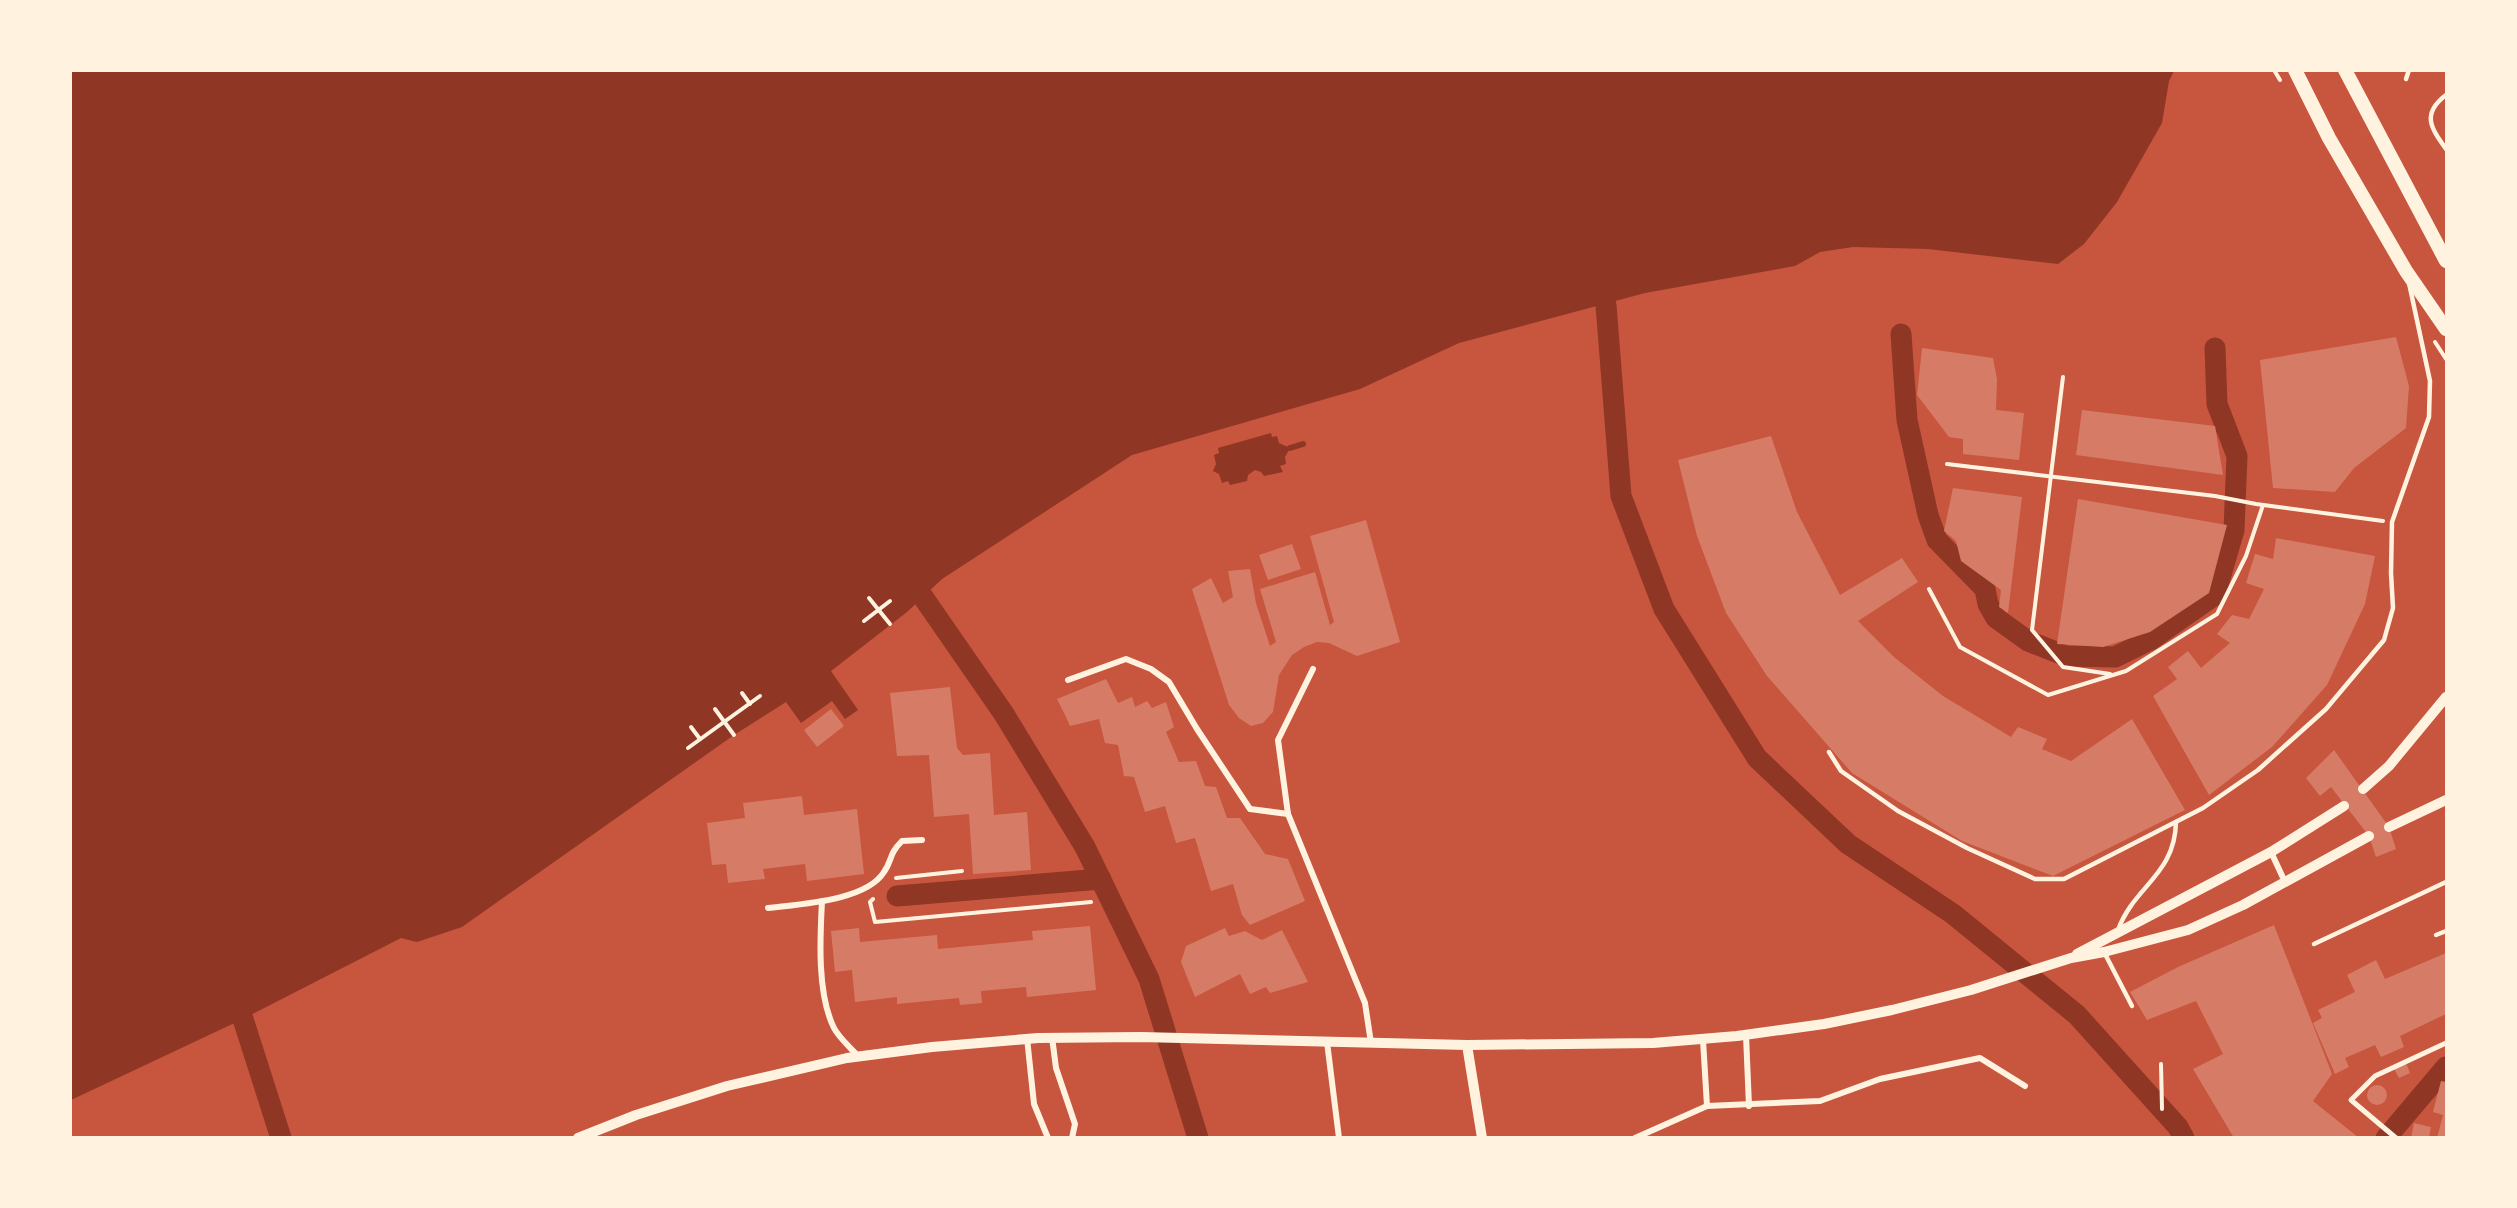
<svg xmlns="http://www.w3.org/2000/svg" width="2517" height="1208" viewBox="0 0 2517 1208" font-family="Roboto,sans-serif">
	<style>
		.water { fill: #8f3625 }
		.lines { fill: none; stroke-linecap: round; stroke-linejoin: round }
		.stream { stroke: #8f3625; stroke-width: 6 }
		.canal { stroke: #8f3625; stroke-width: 21 }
		.building { fill: #d67c66 }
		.path { stroke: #fff3e0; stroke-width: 4 }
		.service { stroke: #fff3e0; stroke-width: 4.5 }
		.pedestrian { stroke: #fff3e0; stroke-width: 5 }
		.minor { stroke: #fff3e0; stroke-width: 6 }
		.tertiary { stroke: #fff3e0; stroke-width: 10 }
		.primary { stroke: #fff3e0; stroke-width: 14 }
	</style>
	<rect width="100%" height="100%" fill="#c8553d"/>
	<!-- water -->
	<g class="water">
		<polygon points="70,71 2174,71 2169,81 2162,123 2117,202 2084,244 2058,264 1928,249 1853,247 1820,252 1795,266 1645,293 1459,343 1360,389 1132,455 942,579 907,612 831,671 858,710 845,719 832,701 801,723 786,702 734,735 462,927 417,942 401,938 243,1019 71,1100"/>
		<polygon points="1271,433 1272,437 1277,436 1279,443 1290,448 1285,457 1286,464 1280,466 1283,472 1264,476 1261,472 1255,470 1248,475 1247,481 1230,485 1228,481 1222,483 1219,474 1213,471 1216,464 1214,455 1219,453 1218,448"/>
	</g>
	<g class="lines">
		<!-- stream -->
		<polyline class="stream" points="1290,448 1303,444"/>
		<!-- canal -->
		<g class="canal">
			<polyline points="1606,305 1621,496 1664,609 1757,758 1848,844 1953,914 2077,1015 2178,1127 2184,1138"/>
			<polyline points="1901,334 1907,420 1928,515 1937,540 1985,589 1988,604 1996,618 2028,641 2066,656 2115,657 2152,639 2215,595 2234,530 2237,456 2217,404 2215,348"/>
			<polyline points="923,597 1004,714 1085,847 1149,979 1198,1138"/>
			<polyline points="897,896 1101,879"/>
			<polyline points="243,1019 281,1138"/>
			<polyline points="2386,1138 2446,1067"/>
		</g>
	</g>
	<!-- building -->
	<g class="building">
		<polygon points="2396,337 2409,386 2406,428 2354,468 2335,492 2273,488 2260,360"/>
		<polygon points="1922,348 1993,358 1997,379 1996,410 2024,413 2019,460 1963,454 1963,439 1949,437 1917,395"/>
		<polygon points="2082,410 2215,426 2223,475 2076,455"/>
		<polygon points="1771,436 1797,512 1840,595 1902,558 1918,582 1858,621 1894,657 1943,696 2011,737 2018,727 2047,739 2042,749 2071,761 2132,719 2185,810 2053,876 1962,841 1852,773 1767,676 1726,613 1697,536 1678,460"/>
		<polygon points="1953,488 2022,497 2008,613 1999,607 2001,590 1961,561 1956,541 1944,531"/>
		<polygon points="2078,499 2227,525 2209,593 2150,632 2103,647 2057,644"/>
		<polygon points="1366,520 1400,642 1357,656 1329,643 1317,642 1304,647 1292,655 1279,675 1273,712 1263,723 1251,726 1239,718 1229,705 1192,589 1211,578 1223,603 1233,597 1228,571 1250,569 1256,603 1270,646 1276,642 1260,589 1315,572 1330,625 1334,622 1310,536"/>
		<polygon points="2276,538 2375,556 2365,604 2327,685 2272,747 2209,795 2153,696 2177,679 2168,667 2188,651 2201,668 2230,643 2217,634 2232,615 2249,619 2264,589 2246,583 2255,554 2273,559"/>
		<polygon points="1292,544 1301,569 1268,580 1259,555"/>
		<polygon points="1106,679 1118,703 1132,697 1135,707 1147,701 1152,708 1166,702 1174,727 1166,732 1179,762 1196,761 1205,786 1216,787 1227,818 1240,818 1265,854 1288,859 1305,901 1250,925 1242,915 1233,884 1211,891 1195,838 1176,843 1165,806 1145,812 1134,777 1124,776 1118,745 1105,743 1099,719 1070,726 1065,715 1057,699"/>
		<polygon points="950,687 957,748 963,755 990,753 994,815 1027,812 1031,870 973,874 969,814 934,817 929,755 897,756 890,693"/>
		<polygon points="831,709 844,726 817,747 804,730"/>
		<polygon points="2334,750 2389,827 2396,849 2376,857 2369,836 2331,787 2320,796 2306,778"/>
		<polygon points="802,796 804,815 857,809 864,874 807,881 805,864 763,869 765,879 728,883 726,864 712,865 707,823 745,818 743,803"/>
		<polygon points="2274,925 2332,1074 2313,1101 2359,1138 2234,1138 2193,1069 2223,1054 2196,1001 2147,1020 2130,992 2178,967"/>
		<polygon points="1090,926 1096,990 1027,997 1026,987 981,991 982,1003 960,1005 959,998 897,1004 897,997 855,1002 852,970 835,972 831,931 859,928 860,942 937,935 938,949 1033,940 1032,931"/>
		<polygon points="1225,928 1229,936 1245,931 1262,940 1282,930 1308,982 1270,993 1266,987 1250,994 1240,974 1195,997 1181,962 1186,946"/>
		<polygon points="2446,953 2446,1014 2400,1036 2404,1047 2381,1057 2375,1045 2345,1058 2349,1067 2335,1074 2313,1023 2322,1018 2318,1010 2355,992 2347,975 2376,960 2385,979"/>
		<polygon points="2406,1063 2410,1073 2399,1078 2394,1069"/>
		<polygon points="2441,1081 2446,1082 2446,1138 2437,1138 2443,1115 2433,1112"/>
		<circle cx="2377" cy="1095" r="10"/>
		<polygon points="2414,1123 2431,1127 2429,1138 2411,1138"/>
	</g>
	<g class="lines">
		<!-- path -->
		<g class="path">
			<polyline points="2274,70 2280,80"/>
			<polyline points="2435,342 2446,359"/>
			<polyline points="2063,377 2032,630 2063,667 2110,674"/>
			<polyline points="1947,464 2215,496 2256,504 2383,521"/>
			<polyline points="1929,589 1960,647 2048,695 2126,671 2217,614 2246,556 2263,505"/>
			<polyline points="869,598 890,624"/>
			<polyline points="864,621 890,601"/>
			<polyline points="742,693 750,704"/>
			<polyline points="715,709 734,735"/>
			<polyline points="691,727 700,739"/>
			<polyline points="688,748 760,696"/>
			<polyline points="896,878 962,871"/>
			<polyline points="873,899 870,902 875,922 1091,902"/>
			<polyline points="2161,1064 2162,1109"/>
		</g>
		<!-- service -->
		<g class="service">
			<polyline points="2406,79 2409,70"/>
			<path d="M 2446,95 C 2421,114 2431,128 2446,149"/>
			<polyline points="1829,752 1841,771 1898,811 1967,848 2035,879 2064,879 2203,808 2258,770 2326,709 2384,640 2393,608 2391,573 2392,522 2429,417 2430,381 2409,283"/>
			<path d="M 2118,930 C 2134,886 2175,875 2176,822"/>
			<polyline points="2436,935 2446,931"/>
			<polyline points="2314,944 2446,882"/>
			<polyline points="2104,952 2132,1006"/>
		</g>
		<!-- pedestrian -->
		<polyline class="pedestrian" points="2396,1138 2351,1100 2375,1076 2446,1043"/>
		<!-- minor -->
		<g class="minor">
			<polyline points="1313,669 1278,740 1288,814 1365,1003 1371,1043"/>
			<polyline points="1068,680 1126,659 1151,669 1169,682 1197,729 1250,809 1288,814"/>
			<polyline points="2271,852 2285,882"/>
			<path d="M 822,901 C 820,938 817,994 834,1028 C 839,1038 851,1048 858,1056"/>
			<path d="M 768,908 C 800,904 866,901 884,872 C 893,859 888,855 902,841 L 922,840"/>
			<polyline points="1746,1035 1749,1106"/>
			<polyline points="1052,1037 1056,1068 1075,1124 1072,1138"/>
			<polyline points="1027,1038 1034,1104 1048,1138"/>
			<polyline points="1703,1040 1707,1106"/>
			<polyline points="1327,1042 1339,1138"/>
			<polyline points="1635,1138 1707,1106 1820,1101 1880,1079 1980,1058 2025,1086"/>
		</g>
		<!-- tertiary -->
		<g class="tertiary">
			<polyline points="2363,789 2389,766 2446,697"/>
			<polyline points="2389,827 2446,800"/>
			<polyline points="2077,954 2271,852 2344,806"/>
			<polyline points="1467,1045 1482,1138"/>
			<polyline points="578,1138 636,1115 727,1086 847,1058 932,1047 1038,1038 1141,1037 1467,1045 1653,1043 1737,1036 1824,1024 1892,1010 1971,990 2071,958 2104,952 2188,930 2243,905 2369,836"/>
		</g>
		<!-- primary -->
		<g class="primary">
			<polyline points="2295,70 2329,138 2406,271 2446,329"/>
			<polyline points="2345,70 2446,261"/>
		</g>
	</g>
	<!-- border -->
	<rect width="2517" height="1208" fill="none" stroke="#fff3e0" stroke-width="144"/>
</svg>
